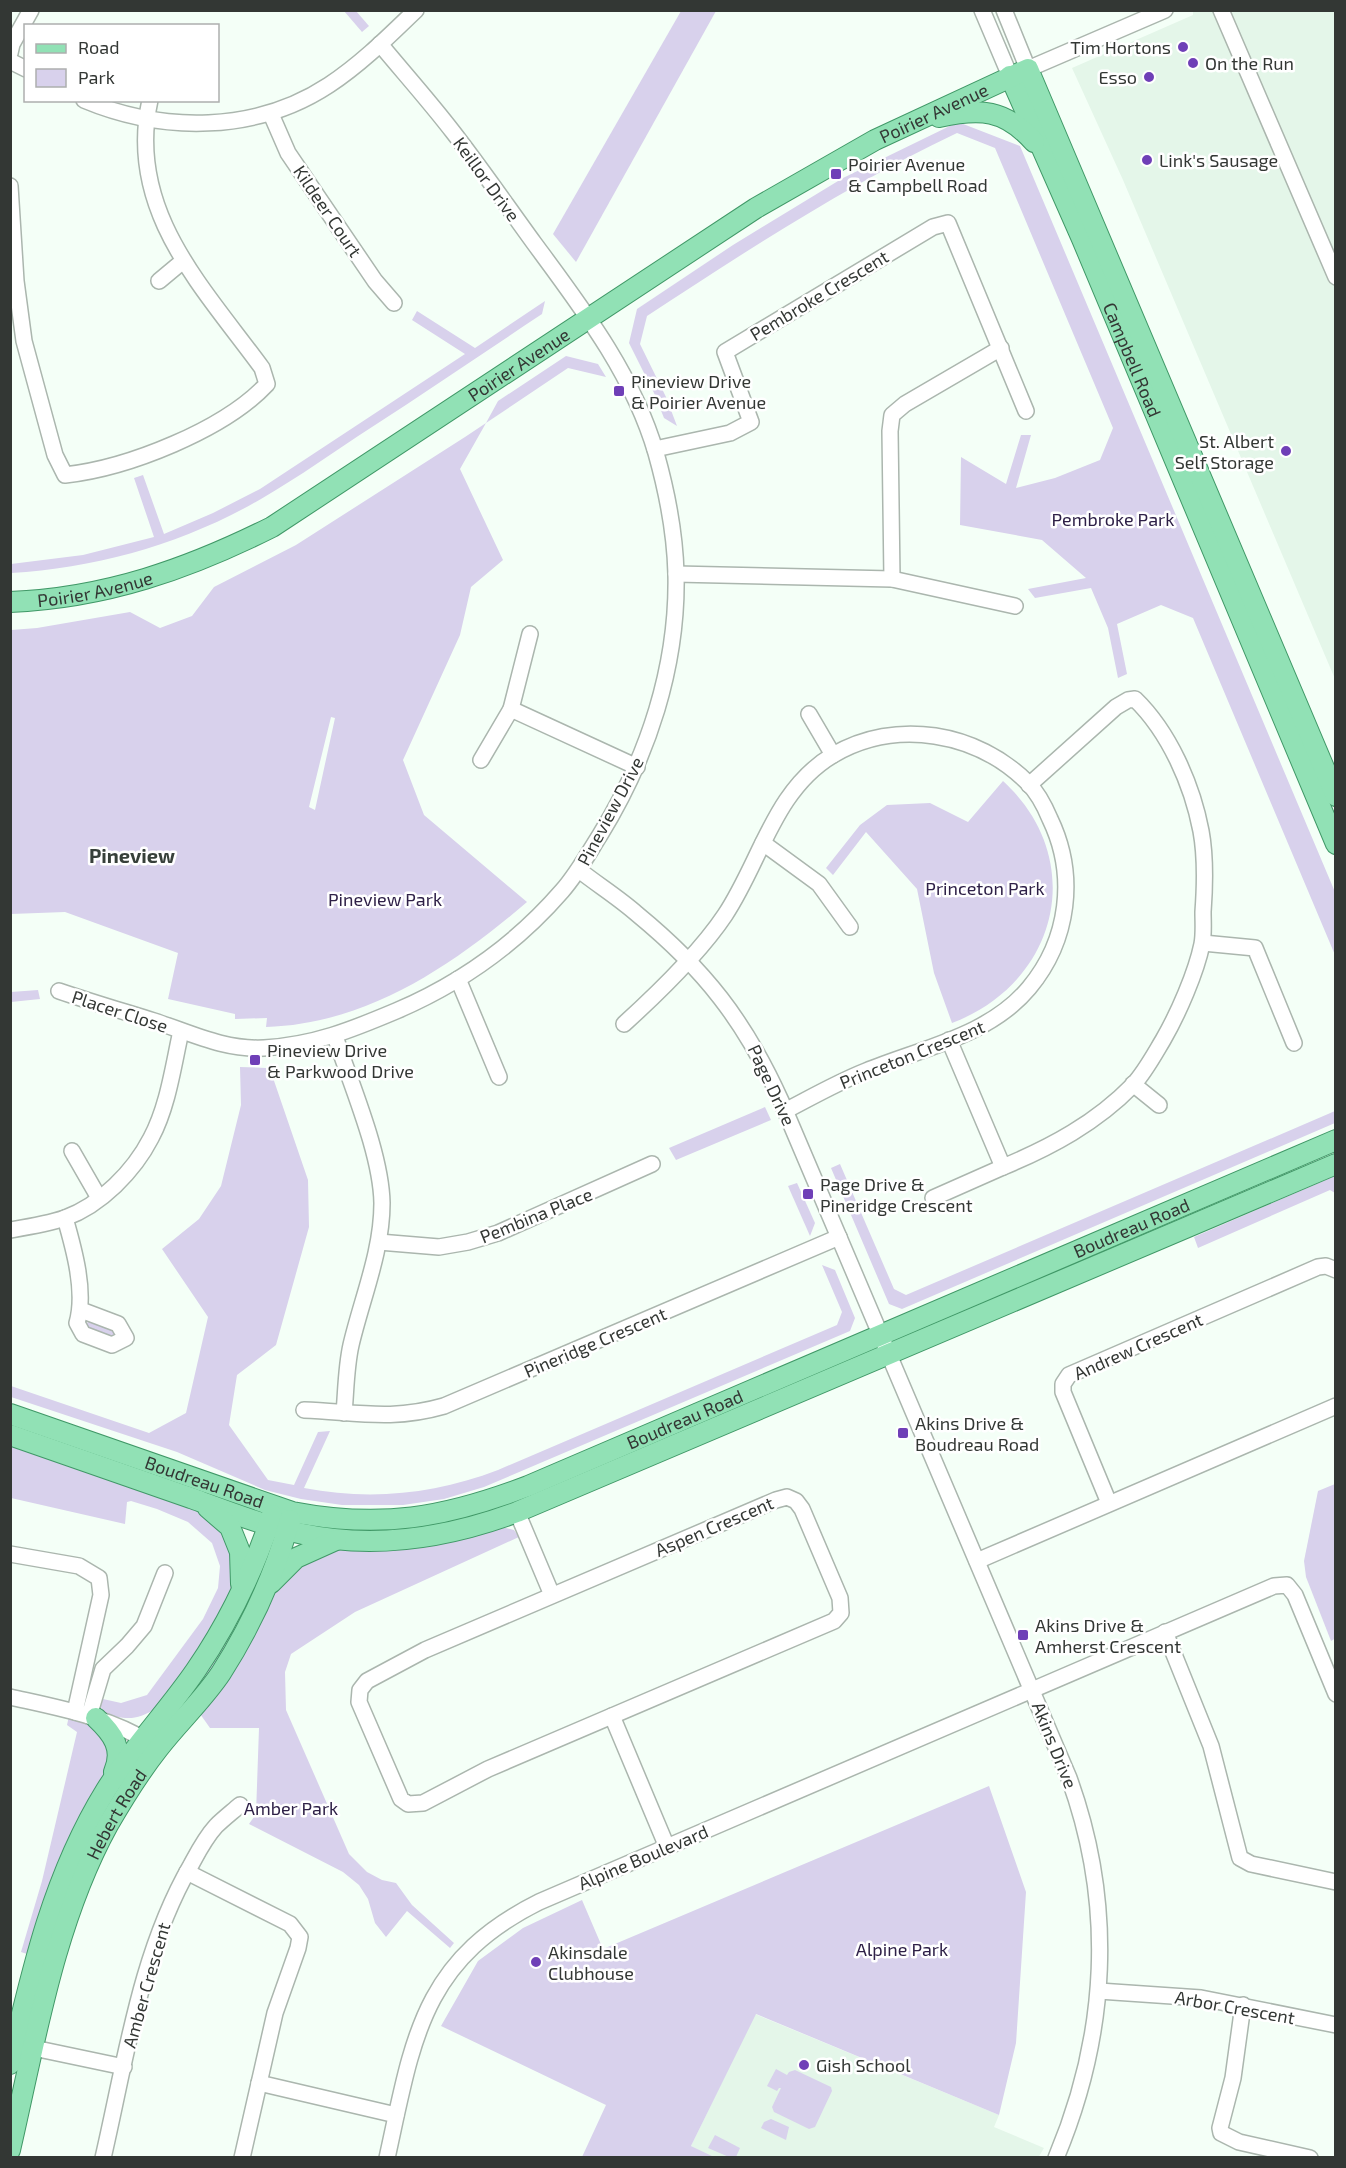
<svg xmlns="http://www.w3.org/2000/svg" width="1346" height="2168" viewBox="0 0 1346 2168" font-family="'Exo 2',sans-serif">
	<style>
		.built { fill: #e4f6e9 }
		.green { fill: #d8d1ec; fill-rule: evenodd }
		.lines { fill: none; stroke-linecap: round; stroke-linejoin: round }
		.minor-casing { stroke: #abb6ae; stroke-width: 18 }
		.major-casing { stroke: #409867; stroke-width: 22 }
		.minor { stroke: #fff; stroke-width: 15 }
		.major { stroke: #91e1b5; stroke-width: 20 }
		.poi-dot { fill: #6f3fb7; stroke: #fff; stroke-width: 2 }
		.labels { text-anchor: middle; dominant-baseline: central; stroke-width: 5; stroke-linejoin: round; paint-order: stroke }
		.poi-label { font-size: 18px; fill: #333734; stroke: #fff; text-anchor: start }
		.street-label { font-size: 18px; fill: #333734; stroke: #fff }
		.park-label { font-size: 18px; fill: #2e2047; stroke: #fff }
		.neighbourhood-label { font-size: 20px; font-weight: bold; fill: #37403a; stroke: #fff }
	</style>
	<rect width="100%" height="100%" fill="#f4fff7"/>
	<!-- built -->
	<g class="built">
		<polygon points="1193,11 1335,11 1335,679 1123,180 1072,68 1193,15"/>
		<polygon points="755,2014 999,2115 994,2127 1044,2148 1038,2158 714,2158 691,2146"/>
	</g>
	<!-- green -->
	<g class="green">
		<polygon points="344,11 356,11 369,26 362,32"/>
		<polygon points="681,11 716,11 576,262 553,234"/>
		<path d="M 958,122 L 1020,146 L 1335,892 L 1335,955 L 1193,618 L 1161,605 L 1117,624 L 1127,674 L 1118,678 L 1108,628 L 1091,588 L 1035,598 L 1028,589 L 1086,578 L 1042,540 L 960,525 L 961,457 L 1006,484 L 1021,435 L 1031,435 L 1016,488 L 1055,478 L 1100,460 L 1113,428 L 995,148 L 957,133 C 846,186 749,249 647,316 L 640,344 L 666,397 L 677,426 L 664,418 L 654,393 L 629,343 L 637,309 L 733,245 L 843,178 Z"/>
		<path d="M 545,301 L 542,314 C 485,352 429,390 372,427 C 335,451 299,477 261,499 C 185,543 98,568 11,573 L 11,564 L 83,555 L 154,537 L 134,478 L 143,475 L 164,534 L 213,513 L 260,489 L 465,354 L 412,320 L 417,311 L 475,348 Z"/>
		<path d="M 566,356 L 598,364 L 606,377 L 568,368 L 486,423 L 460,469 L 503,560 L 471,587 L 460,635 L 403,760 L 424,815 L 527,902 C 452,966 367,1024 266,1027 L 267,1018 L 235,1019 L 235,1014 L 168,999 L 178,953 L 65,912 L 11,914 L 11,630 L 37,628 L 130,612 L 160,628 L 192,616 L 214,587 L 296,545 L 465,437 L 486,423 L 498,401 ZM 331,717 L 335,718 L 315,810 L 309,807 Z"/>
		<path d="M 1003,781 C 1089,860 1058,983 952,1023 L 934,973 L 917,889 L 866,832 L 833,875 L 826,868 L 860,825 L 887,805 L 930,803 L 968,822 Z"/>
		<polygon points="38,990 40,999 11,1002 11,992"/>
		<path d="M 240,1067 L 266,1068 L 271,1072 L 308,1180 L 309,1227 L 276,1345 L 237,1375 L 229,1425 L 268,1480 L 294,1485 L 318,1432 L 330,1431 L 304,1488 C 371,1501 435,1494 498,1470 L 837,1325 L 842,1312 L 822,1265 L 835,1270 L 855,1318 L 850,1331 L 484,1487 L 444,1499 L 403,1505 L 342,1505 L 301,1499 L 265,1490 L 177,1452 L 11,1397 L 11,1386 L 149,1433 L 186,1413 L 208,1317 L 162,1249 L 199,1219 L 221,1186 L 241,1105 Z"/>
		<polygon points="765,1107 771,1120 676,1160 669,1148"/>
		<polygon points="1335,1111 1335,1123 902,1309 889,1304 831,1168 840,1164 894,1289 906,1295"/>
		<polygon points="1335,1176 1335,1193 1330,1190 1198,1248 1194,1237"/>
		<polygon points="797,1183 815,1223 810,1236 788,1186"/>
		<polygon points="90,1321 116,1329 116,1339 87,1330 85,1324"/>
		<path d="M 10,1441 L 202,1512 L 219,1527 L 230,1542 L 235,1587 L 216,1629 L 157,1708 C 136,1721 126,1720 103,1713 L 100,1704 L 103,1699 L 121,1703 L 147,1695 L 203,1619 L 218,1588 L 220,1566 L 212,1543 L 188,1522 L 157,1509 L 131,1501 L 127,1502 L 125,1524 L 11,1498 Z"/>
		<polygon points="1335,1484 1336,1638 1331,1641 1306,1577 1304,1561 1318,1491"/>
		<polygon points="501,1527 514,1530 519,1537 355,1612 291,1654 285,1672 286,1710 349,1854 367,1872 382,1880 396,1883 412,1905 454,1943 450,1948 407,1911 386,1937 375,1923 368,1899 359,1885 343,1872 249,1824 256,1814 259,1728 210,1728 198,1711 275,1588 296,1565 336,1548"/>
		<polygon points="271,1544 274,1545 258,1589 219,1663 165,1728"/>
		<polygon points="69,1716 82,1719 105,1735 112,1760 30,1955 21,1952 42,1881 77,1732 67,1725"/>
		<polygon points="989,1786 1026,1892 1016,2043 999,2115 756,2014 691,2146 714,2157 582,2157 606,2105 441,2026 478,1961 523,1928 582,1900 603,1949"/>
		<polygon points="776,2069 787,2075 789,2072 795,2070 831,2087 832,2091 815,2127 809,2129 774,2112 772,2107 781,2088 779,2088 777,2091 767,2086"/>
		<polygon points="771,2119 789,2127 786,2140 761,2128 764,2122"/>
		<polygon points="715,2135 740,2148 736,2157 729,2157 708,2148"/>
	</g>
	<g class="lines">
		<!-- minor casing -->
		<g class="minor-casing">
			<g id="minor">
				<polyline points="982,10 1010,76"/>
				<polyline points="1004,10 1028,69 1165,10"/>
				<polyline points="1221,10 1336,277"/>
				<polyline points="10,53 12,44 31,10"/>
				<polyline points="10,61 26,69"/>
				<path d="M 84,100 C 163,133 256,133 329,85 C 361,64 389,36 416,10"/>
				<polyline points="271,114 288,153 375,281 394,303"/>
				<path d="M 10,186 L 16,281 L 24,341 L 55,455 L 65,475 C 128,468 224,430 267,384 L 262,368 C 202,286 126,210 150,100"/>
				<polyline points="159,281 183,261"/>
				<polyline points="655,449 730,433 751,422 725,352 933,227 948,223 1026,411"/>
				<polyline points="676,574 892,579 1015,606"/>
				<polyline points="892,579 890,431 892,415 905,404 1001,348"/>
				<polyline points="511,709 637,767"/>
				<polyline points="809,714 833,755"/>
				<polyline points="481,760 511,709 530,634"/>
				<polyline points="763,843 819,884 850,927"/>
				<path d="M 579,870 C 598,885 619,898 637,914 C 704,969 745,1021 781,1101 L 1069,1778 C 1115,1905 1108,2034 1056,2158"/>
				<polyline points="1203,943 1255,948 1294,1043"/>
				<polyline points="458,979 499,1077"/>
				<path d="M 59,991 C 91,1002 122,1011 154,1021 C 191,1033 224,1050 264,1048 C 314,1045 351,1030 396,1011 C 459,984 517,943 562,891 C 577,874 588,854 600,835 C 648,757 678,666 676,574 C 675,534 667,492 656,453 C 633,374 582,308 534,243 C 507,206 481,168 453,132 C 430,102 404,73 380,44"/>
				<path d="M 624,1024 C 657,994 701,951 725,915 C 761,861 774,790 833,755 C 896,718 977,732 1028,783 C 1038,793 1045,807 1050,819 C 1077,875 1069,940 1029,988 C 989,1036 922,1048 866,1071 C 838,1082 812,1097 785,1111"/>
				<path d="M 335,1036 C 351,1085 381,1153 382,1203 C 382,1252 362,1298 351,1345 C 346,1367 346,1391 344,1413"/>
				<path d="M 949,1040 L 1003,1167 C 1051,1147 1096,1123 1133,1085 C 1145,1072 1154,1055 1163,1040 C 1178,1014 1196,973 1202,944 C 1204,934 1203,922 1203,912 C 1205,885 1206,858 1201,831 C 1192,784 1169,732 1135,699 L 1128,700 L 1116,707 L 1029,785"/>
				<polyline points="1133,1084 1159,1105"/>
				<polyline points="72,1151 99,1198"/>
				<polyline points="933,1198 1003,1167"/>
				<path d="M 65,1218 C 74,1249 86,1292 77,1323 L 83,1334 L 112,1345 L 126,1338 L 118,1324 L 81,1310"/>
				<path d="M 10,1230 C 28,1227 47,1224 65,1218 C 101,1205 134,1171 151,1138 C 168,1106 173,1067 181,1031"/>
				<polyline points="379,1242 439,1247 468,1242 498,1233 652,1164"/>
				<path d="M 304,1410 C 356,1412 392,1421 444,1406 L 839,1237"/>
				<polygon points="787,1497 796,1501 802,1509 840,1598 841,1613 834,1621 488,1769 423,1803 408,1804 401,1799 359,1702 360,1690 367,1681 425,1650 776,1500"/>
				<polyline points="1109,1503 1063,1392 1063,1384 1069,1375 1318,1267 1326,1266 1336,1270"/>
				<polyline points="517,1512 552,1595"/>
				<polyline points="10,1554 79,1566 99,1578 101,1595 75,1712"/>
				<polyline points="977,1561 1336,1406"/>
				<polyline points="1165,1632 1211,1746 1240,1858 1251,1864 1336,1882"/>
				<path d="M 10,1697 C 59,1708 110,1717 152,1744"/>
				<polyline points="89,1716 103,1669 127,1646 144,1626 165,1573"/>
				<polyline points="612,1716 667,1847"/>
				<polyline points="187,1872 290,1924 300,1937 298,1948 275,2013 242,2158"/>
				<polyline points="1099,1991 1201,1998 1336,2025"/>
				<polyline points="1243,2005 1233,2078 1220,2128 1221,2133 1239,2142 1310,2158"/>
				<polyline points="24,2046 124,2067"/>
				<polyline points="259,2083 396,2115"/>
				<path d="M 103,2158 C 126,2059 140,1953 191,1865 C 198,1852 205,1838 216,1826 C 223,1819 232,1812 240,1805"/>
				<path d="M 387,2158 C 413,2040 421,1961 539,1902 L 1274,1586 L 1287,1585 L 1295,1595 L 1336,1694"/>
			</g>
		</g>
		<!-- major casing -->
		<g class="major-casing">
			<g id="major">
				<path id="s1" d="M 1010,76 L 1082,239 L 1336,844"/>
				<path d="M 939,117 C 980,108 1005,109 1034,142"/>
				<path id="s2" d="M 10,602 C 106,598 188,569 272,527 L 756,208 L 875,140 L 1028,69 L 1336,796"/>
				<path id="s3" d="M 10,1414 L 292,1512 C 381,1529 444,1518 528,1486 L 1336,1140"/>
				<path d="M 10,1435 C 71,1456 131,1477 191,1498 C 237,1515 285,1534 334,1539 C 397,1546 458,1534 517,1512 L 1336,1164"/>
				<polyline points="208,1508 230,1527 240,1552 241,1584"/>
				<polyline points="271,1583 296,1558 336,1540"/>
				<path d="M 96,1718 C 113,1734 124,1749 114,1772"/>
				<path d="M 10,2064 C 32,1969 54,1874 106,1790 C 133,1747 168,1711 196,1670 C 229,1622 254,1569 272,1515"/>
				<path id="s4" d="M 10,2150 C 35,2042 54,1923 108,1825 C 123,1799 139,1773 158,1749 C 178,1723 203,1700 221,1673 C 251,1626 275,1573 290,1520"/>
			</g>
		</g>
		<!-- minor -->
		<use href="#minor" class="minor"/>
		<!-- major -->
		<use href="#major" class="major"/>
	</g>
	<!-- markers -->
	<g class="poi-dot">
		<circle cx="1183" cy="47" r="6"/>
		<circle cx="1193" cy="63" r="6"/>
		<circle cx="1149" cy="77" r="6"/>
		<circle cx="1147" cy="160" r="6"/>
		<rect x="830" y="168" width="12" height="12" rx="3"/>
		<rect x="613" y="385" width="12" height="12" rx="3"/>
		<circle cx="1286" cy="451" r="6"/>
		<rect x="249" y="1054" width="12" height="12" rx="3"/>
		<rect x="802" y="1188" width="12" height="12" rx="3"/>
		<rect x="897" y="1427" width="12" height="12" rx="3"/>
		<rect x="1017" y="1629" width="12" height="12" rx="3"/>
		<circle cx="536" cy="1962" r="6"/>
		<circle cx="804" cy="2065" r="6"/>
	</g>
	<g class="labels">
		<!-- poi labels -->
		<g class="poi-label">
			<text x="1171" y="47" text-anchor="end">Tim Hortons</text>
			<text x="1205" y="63">On the Run</text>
			<text x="1137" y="77" text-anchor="end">Esso</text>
			<text x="1159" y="160">Link's Sausage</text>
			<text x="848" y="164">Poirier Avenue<tspan x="848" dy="21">&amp; Campbell Road</tspan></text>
			<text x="631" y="381">Pineview Drive<tspan x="631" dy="21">&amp; Poirier Avenue</tspan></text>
			<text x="1274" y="441" text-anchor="end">St. Albert<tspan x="1274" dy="21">Self Storage</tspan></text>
			<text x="267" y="1050">Pineview Drive<tspan x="267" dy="21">&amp; Parkwood Drive</tspan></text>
			<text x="820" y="1184">Page Drive &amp;<tspan x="820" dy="21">Pineridge Crescent</tspan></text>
			<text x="915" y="1423">Akins Drive &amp;<tspan x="915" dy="21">Boudreau Road</tspan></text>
			<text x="1035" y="1625">Akins Drive &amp;<tspan x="1035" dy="21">Amherst Crescent</tspan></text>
			<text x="548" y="1952">Akinsdale<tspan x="548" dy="21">Clubhouse</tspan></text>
			<text x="816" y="2065">Gish School</text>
		</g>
		<!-- street labels -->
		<g class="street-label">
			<text stroke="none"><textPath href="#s2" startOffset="1056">Poirier Avenue</textPath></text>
			<text transform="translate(487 179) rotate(54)">Keillor Drive</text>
			<text transform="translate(328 211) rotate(56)">Kildeer Court</text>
			<text transform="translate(819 295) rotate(-31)">Pembroke Crescent</text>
			<text stroke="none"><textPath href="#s1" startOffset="309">Campbell Road</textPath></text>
			<text stroke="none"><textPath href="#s2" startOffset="570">Poirier Avenue</textPath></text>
			<text stroke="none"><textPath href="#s2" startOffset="86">Poirier Avenue</textPath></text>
			<text transform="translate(610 811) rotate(-62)">Pineview Drive</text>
			<text transform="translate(120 1011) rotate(18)">Placer Close</text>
			<text transform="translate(912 1054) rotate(-22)">Princeton Crescent</text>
			<text transform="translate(772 1085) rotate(65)">Page Drive</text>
			<text transform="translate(536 1215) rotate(-22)">Pembina Place</text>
			<text stroke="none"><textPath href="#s3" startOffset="1196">Boudreau Road</textPath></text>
			<text transform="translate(595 1342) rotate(-23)">Pineridge Crescent</text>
			<text transform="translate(1138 1346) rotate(-24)">Andrew Crescent</text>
			<text stroke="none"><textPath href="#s3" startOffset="710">Boudreau Road</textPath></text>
			<text stroke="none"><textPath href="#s3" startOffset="206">Boudreau Road</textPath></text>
			<text transform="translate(714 1526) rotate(-23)">Aspen Crescent</text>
			<text transform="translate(1055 1745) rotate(68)">Akins Drive</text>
			<text stroke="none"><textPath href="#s4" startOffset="354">Hebert Road</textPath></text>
			<text transform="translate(643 1857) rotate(-23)">Alpine Boulevard</text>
			<text transform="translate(146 1985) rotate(-74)">Amber Crescent</text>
			<text transform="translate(1235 2007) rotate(10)">Arbor Crescent</text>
		</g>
		<!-- park labels -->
		<g class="park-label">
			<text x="1113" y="519">Pembroke Park</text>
			<text x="985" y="888">Princeton Park</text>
			<text x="385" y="899">Pineview Park</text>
			<text x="291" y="1808">Amber Park</text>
			<text x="902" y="1949">Alpine Park</text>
		</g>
		<!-- neighbourhood labels -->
		<g class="neighbourhood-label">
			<text x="132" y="855">Pineview</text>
		</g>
	</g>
	<!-- border -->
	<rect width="1346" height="2168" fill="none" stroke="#333734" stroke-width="24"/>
	<!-- legend -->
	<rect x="24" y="24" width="195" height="78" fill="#ffffff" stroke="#adafae" stroke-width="1.5"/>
	<rect x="36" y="44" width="30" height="9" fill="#91e1b5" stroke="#adafae" stroke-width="1.5"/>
	<text x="78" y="54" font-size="18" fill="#333734">Road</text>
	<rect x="36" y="69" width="30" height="18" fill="#d8d1ec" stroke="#adafae" stroke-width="1.5"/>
	<text x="78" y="84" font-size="18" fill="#333734">Park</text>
</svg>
